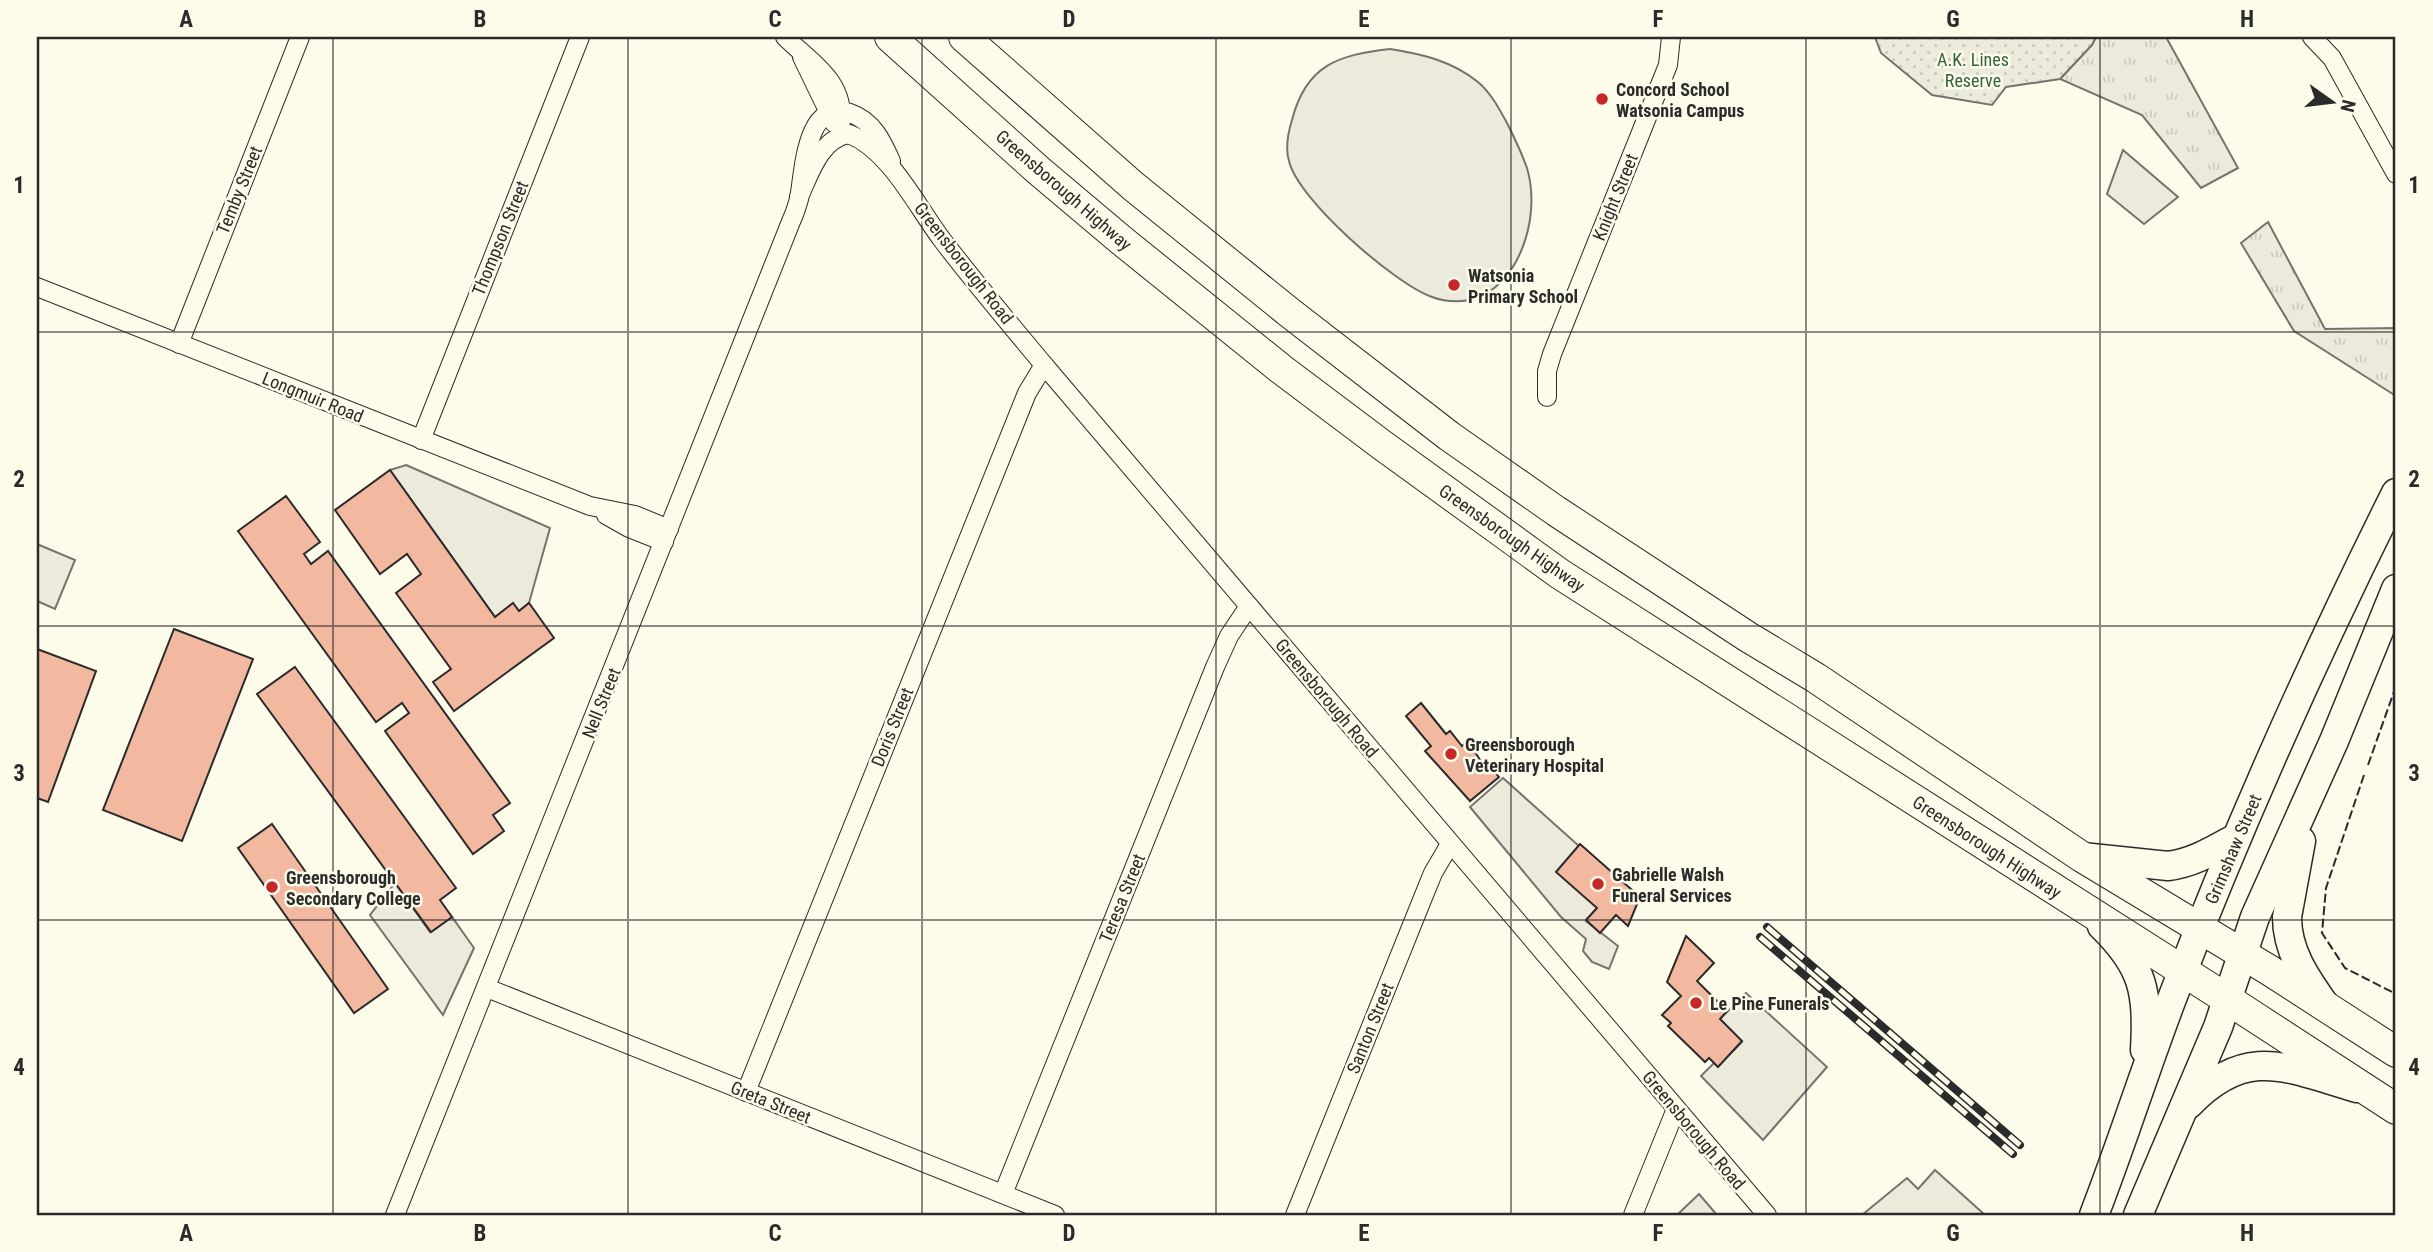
<svg xmlns="http://www.w3.org/2000/svg" width="2433" height="1252" viewBox="0 0 2433 1252" font-family="'Roboto Condensed',sans-serif">
	<style>
		.grass { fill: url(#grass-tufts); stroke: #74746e; stroke-width: 2 }
		.park { fill: url(#park-dots); stroke: #74746e; stroke-width: 2 }
		.garden { fill: #ecebdb; stroke: #74746e; stroke-width: 2 }
		.parking { fill: #eceadb; stroke: #74746e; stroke-width: 2 }
		.building { fill: #f2b8a0; stroke: #2b2b2b; stroke-width: 2 }
		.lines { fill: none; stroke-linecap: round; stroke-linejoin: round }
		.minor-casing { stroke: #2b2b2b; stroke-width: 20 }
		.primary-casing { stroke: #2b2b2b; stroke-width: 31 }
		.trunk-casing { stroke: #2b2b2b; stroke-width: 32 }
		.minor { stroke: #fdfbea; stroke-width: 18 }
		.primary { stroke: #fdfbea; stroke-width: 28 }
		.trunk { stroke: #fdfbea; stroke-width: 30 }
		.rail-casing { stroke: #2b2b2b; stroke-width: 8 }
		.rail { stroke: #fdfbea; stroke-width: 5; stroke-dasharray: 16; stroke-linecap: butt }
		.fence { stroke: #2b2b2b; stroke-width: 2; stroke-dasharray: 9 3.5; stroke-linecap: butt }
		.grid { fill: none; stroke: #2b2b2b; stroke-width: 2; stroke-opacity: 0.55 }
		.poi-dot { fill: #c62828; stroke: #fdfbea; stroke-width: 2.5 }
		.labels { text-anchor: middle; dominant-baseline: central; stroke-width: 5; stroke-linejoin: round; paint-order: stroke }
		.park-label { font-size: 18px; fill: #34623c; stroke: #fdfbea }
		.poi-label { font-size: 18px; font-weight: bold; fill: #2b2b2b; stroke: #fdfbea; text-anchor: start }
		.street-label { font-size: 18px; fill: #2b2b2b; stroke: #fdfbea }
		.neatline { fill: none; stroke: #2b2b2b; stroke-width: 2.5 }
		.grid-label { font-size: 23px; text-anchor: middle; font-weight: bold; fill: #2b2b2b }
	</style>
	<defs>
		<pattern id="grass-tufts" width="24" height="20" patternUnits="userSpaceOnUse" patternTransform="scale(1.75)"><rect width="24" height="20" fill="#ecebdb"/><path d="M3 7l-1-3M5 7V3M7 7l1-3M15 17l-1-3M17 17v-4M19 17l1-3" fill="none" stroke="#cbcabc"/></pattern>
		<pattern id="park-dots" width="8" height="8" patternUnits="userSpaceOnUse" patternTransform="scale(1.75)"><rect width="8" height="8" fill="#ecebdb"/><path d="M2 2h.1M6 6h.1" fill="none" stroke="#cbcabc" stroke-width="1.8" stroke-linecap="round"/></pattern>
	</defs>
	<rect width="100%" height="100%" fill="#fdfbea"/>
	<!-- grass -->
	<g class="grass">
		<polygon points="2096,37 2166,37 2238,168 2201,188 2142,115 2060,79 2092,45"/>
		<polygon points="2268,222 2325,329 2396,328 2396,396 2294,331 2241,243"/>
	</g>
	<!-- park -->
	<polygon class="park" points="1875,37 2096,37 2092,45 2060,79 2006,87 1992,105 1932,95 1881,53"/>
	<!-- garden -->
	<path class="garden" d="M 1390,49 C 1422,54 1452,61 1478,82 C 1491,93 1500,110 1508,125 C 1515,139 1522,154 1527,168 C 1540,212 1524,272 1484,295 C 1469,303 1448,303 1432,297 C 1395,284 1298,200 1289,161 C 1285,148 1288,133 1292,120 C 1306,65 1338,55 1390,49 Z"/>
	<!-- parking -->
	<g class="parking">
		<polygon points="2123,150 2178,197 2144,224 2107,194"/>
		<polygon points="406,465 550,528 529,603 519,611 513,604 495,617 390,470"/>
		<polygon points="37,544 75,560 55,609 37,601"/>
		<polygon points="1503,778 1579,846 1597,908 1586,921 1618,946 1609,969 1592,962 1583,951 1586,939 1561,917 1470,807"/>
		<polygon points="395,883 430,932 452,917 474,948 443,1015 370,915"/>
		<polygon points="1746,993 1827,1067 1763,1140 1701,1076 1714,1063 1718,1066 1742,1042 1720,1019"/>
		<polygon points="1935,1170 1985,1215 1862,1215 1907,1178 1918,1189"/>
		<polygon points="1699,1194 1717,1215 1677,1215"/>
	</g>
	<!-- building -->
	<g class="building">
		<polygon points="390,470 495,617 513,603 519,611 529,603 554,638 454,711 433,682 451,669 396,593 421,574 407,554 380,574 335,510"/>
		<polygon points="286,496 320,542 304,554 311,564 328,551 510,803 493,815 504,831 473,854 385,731 409,713 402,703 376,722 238,531"/>
		<polygon points="174,629 253,659 182,841 103,810"/>
		<polygon points="37,649 96,671 48,802 37,798"/>
		<polygon points="295,667 456,888 440,900 452,917 431,932 257,694"/>
		<polygon points="1421,703 1446,734 1450,731 1462,746 1468,741 1482,763 1486,761 1499,777 1470,801 1425,751 1431,746 1406,716"/>
		<polygon points="272,824 388,989 354,1013 238,848"/>
		<polygon points="1580,844 1640,897 1628,926 1616,915 1600,933 1586,920 1597,908 1556,872"/>
		<polygon points="1686,936 1714,963 1697,981 1727,1011 1720,1019 1742,1041 1718,1067 1709,1058 1705,1062 1668,1026 1671,1023 1662,1015 1681,996 1667,982"/>
	</g>
	<g class="lines">
		<!-- minor casing -->
		<g class="minor-casing">
			<g id="minor">
				<path d="M 785,37 C 811,63 844,80 841,122"/>
				<polyline points="2312,37 2332,58 2396,174"/>
				<polyline points="802,57 834,123"/>
				<path d="M 799,197 C 810,173 820,139 849,134 C 890,150 917,207 943,241 C 975,283 1010,324 1044,365 L 1767,1215"/>
				<polyline points="37,287 590,506 635,515 669,529"/>
				<polyline points="179,344 300,37"/>
				<polyline points="1547,397 1547,371 1552,354 1668,65 1671,37"/>
				<polyline points="421,440 580,37"/>
				<polyline points="606,515 629,528 664,542"/>
				<polyline points="487,988 1055,1215"/>
				<polyline points="746,1092 1027,393 1044,365"/>
				<polyline points="1003,1194 1215,667 1229,636 1249,606"/>
				<path d="M 395,1215 L 792,219 C 795,213 797,206 799,199 C 804,173 805,98 850,113 C 873,121 882,141 891,161"/>
				<polyline points="1295,1215 1422,900 1433,873 1450,844"/>
				<polyline points="1633,1215 1676,1109"/>
			</g>
		</g>
		<!-- primary casing -->
		<g class="primary-casing">
			<g id="primary">
				<path d="M 2301,841 L 2287,917 C 2287,951 2305,977 2324,1004"/>
				<path d="M 2082,857 L 2168,866 C 2193,863 2214,850 2236,838"/>
				<path d="M 2102,926 C 2144,967 2148,992 2145,1050"/>
				<path d="M 2189,1104 C 2247,1044 2287,1068 2357,1088"/>
				<path d="M 2094,1215 C 2122,1143 2145,1069 2173,996 C 2239,825 2314,657 2396,493"/>
				<polyline points="2138,1215 2218,1027 2255,917 2334,741 2396,589"/>
			</g>
		</g>
		<!-- trunk casing -->
		<g class="trunk-casing">
			<g id="trunk">
				<polyline points="890,37 1038,170 1121,240 1281,369 1382,445 1560,574 2227,999 2396,1109"/>
				<polyline points="964,37 1133,186 1290,313 1449,436 1556,511 1748,637 1816,678 2082,857 2269,970 2396,1052"/>
			</g>
		</g>
		<!-- minor -->
		<use href="#minor" class="minor"/>
		<!-- primary -->
		<use href="#primary" class="primary"/>
		<!-- trunk -->
		<use href="#trunk" class="trunk"/>
		<!-- rail casing -->
		<g class="rail-casing">
			<g id="rail">
				<polyline points="1767,927 2020,1145"/>
				<polyline points="1760,937 2013,1154"/>
			</g>
		</g>
		<!-- rail -->
		<use href="#rail" class="rail"/>
		<!-- fence -->
		<g class="fence">
			<polyline points="2368,765 2396,686"/>
			<polyline points="2364,775 2326,888 2322,933 2345,968 2396,994"/>
		</g>
	</g>
	<!-- grid -->
	<path class="grid" d="M 333,37 L 333,1215M 628,37 L 628,1215M 922,37 L 922,1215M 1216,37 L 1216,1215M 1511,37 L 1511,1215M 1806,37 L 1806,1215M 2100,37 L 2100,1215M 37,332 L 2396,332M 37,626 L 2396,626M 37,920 L 2396,920"/>
	<!-- markers -->
	<g class="poi-dot">
		<circle cx="1602" cy="99" r="7"/>
		<circle cx="1454" cy="285" r="7"/>
		<circle cx="1451" cy="754" r="7"/>
		<circle cx="1598" cy="884" r="7"/>
		<circle cx="272" cy="887" r="7"/>
		<circle cx="1696" cy="1003" r="7"/>
	</g>
	<g class="labels">
		<!-- park labels -->
		<g class="park-label">
			<text x="1973" y="59">A.K. Lines<tspan x="1973" dy="21">Reserve</tspan></text>
		</g>
		<!-- poi labels -->
		<g class="poi-label">
			<text x="1616" y="89">Concord School<tspan x="1616" dy="21">Watsonia Campus</tspan></text>
			<text x="1468" y="275">Watsonia<tspan x="1468" dy="21">Primary School</tspan></text>
			<text x="1465" y="744">Greensborough<tspan x="1465" dy="21">Veterinary Hospital</tspan></text>
			<text x="1612" y="874">Gabrielle Walsh<tspan x="1612" dy="21">Funeral Services</tspan></text>
			<text x="286" y="877">Greensborough<tspan x="286" dy="21">Secondary College</tspan></text>
			<text x="1710" y="1003">Le Pine Funerals</text>
		</g>
		<!-- street labels -->
		<g class="street-label">
			<text transform="translate(239 190) rotate(-68)">Temby Street</text>
			<text transform="translate(1064 190) rotate(41)">Greensborough Highway</text>
			<text transform="translate(1615 197) rotate(-68)">Knight Street</text>
			<text transform="translate(500 238) rotate(-68)">Thompson Street</text>
			<text transform="translate(964 263) rotate(52)">Greensborough Road</text>
			<text transform="translate(313 397) rotate(22)">Longmuir Road</text>
			<text transform="translate(1512 538) rotate(35)">Greensborough Highway</text>
			<text transform="translate(1327 698) rotate(50)">Greensborough Road</text>
			<text transform="translate(601 703) rotate(-68)">Nell Street</text>
			<text transform="translate(892 727) rotate(-68)">Doris Street</text>
			<text transform="translate(1987 847) rotate(33)">Greensborough Highway</text>
			<text transform="translate(2233 849) rotate(-67)">Grimshaw Street</text>
			<text transform="translate(1122 898) rotate(-68)">Teresa Street</text>
			<text transform="translate(1370 1028) rotate(-68)">Santon Street</text>
			<text transform="translate(771 1102) rotate(22)">Greta Street</text>
			<text transform="translate(1694 1130) rotate(50)">Greensborough Road</text>
		</g>
	</g>
	<!-- border -->
	<rect width="2433" height="1252" fill="none" stroke="#fdfbea" stroke-width="77"/>
	<!-- north arrow -->
	<g transform="translate(2332 102) rotate(104)" stroke="#fdfbea" stroke-width="5" paint-order="stroke">
	<path d="M0-5L12 26L0 18L-12 26Z" fill="#2b2b2b"/>
	<text y="-10" font-size="19" font-weight="bold" text-anchor="middle" fill="#2b2b2b">N</text>
	</g>
	<rect x="38" y="38" width="2356" height="1176" class="neatline"/>
	<g class="grid-label">
		<text x="186" y="27">A</text>
		<text x="480" y="27">B</text>
		<text x="775" y="27">C</text>
		<text x="1069" y="27">D</text>
		<text x="1364" y="27">E</text>
		<text x="1658" y="27">F</text>
		<text x="1953" y="27">G</text>
		<text x="2247" y="27">H</text>
		<text x="19" y="193">1</text>
		<text x="2414" y="193">1</text>
		<text x="19" y="487">2</text>
		<text x="2414" y="487">2</text>
		<text x="19" y="781">3</text>
		<text x="2414" y="781">3</text>
		<text x="19" y="1075">4</text>
		<text x="2414" y="1075">4</text>
		<text x="186" y="1241">A</text>
		<text x="480" y="1241">B</text>
		<text x="775" y="1241">C</text>
		<text x="1069" y="1241">D</text>
		<text x="1364" y="1241">E</text>
		<text x="1658" y="1241">F</text>
		<text x="1953" y="1241">G</text>
		<text x="2247" y="1241">H</text>
	</g>
</svg>
